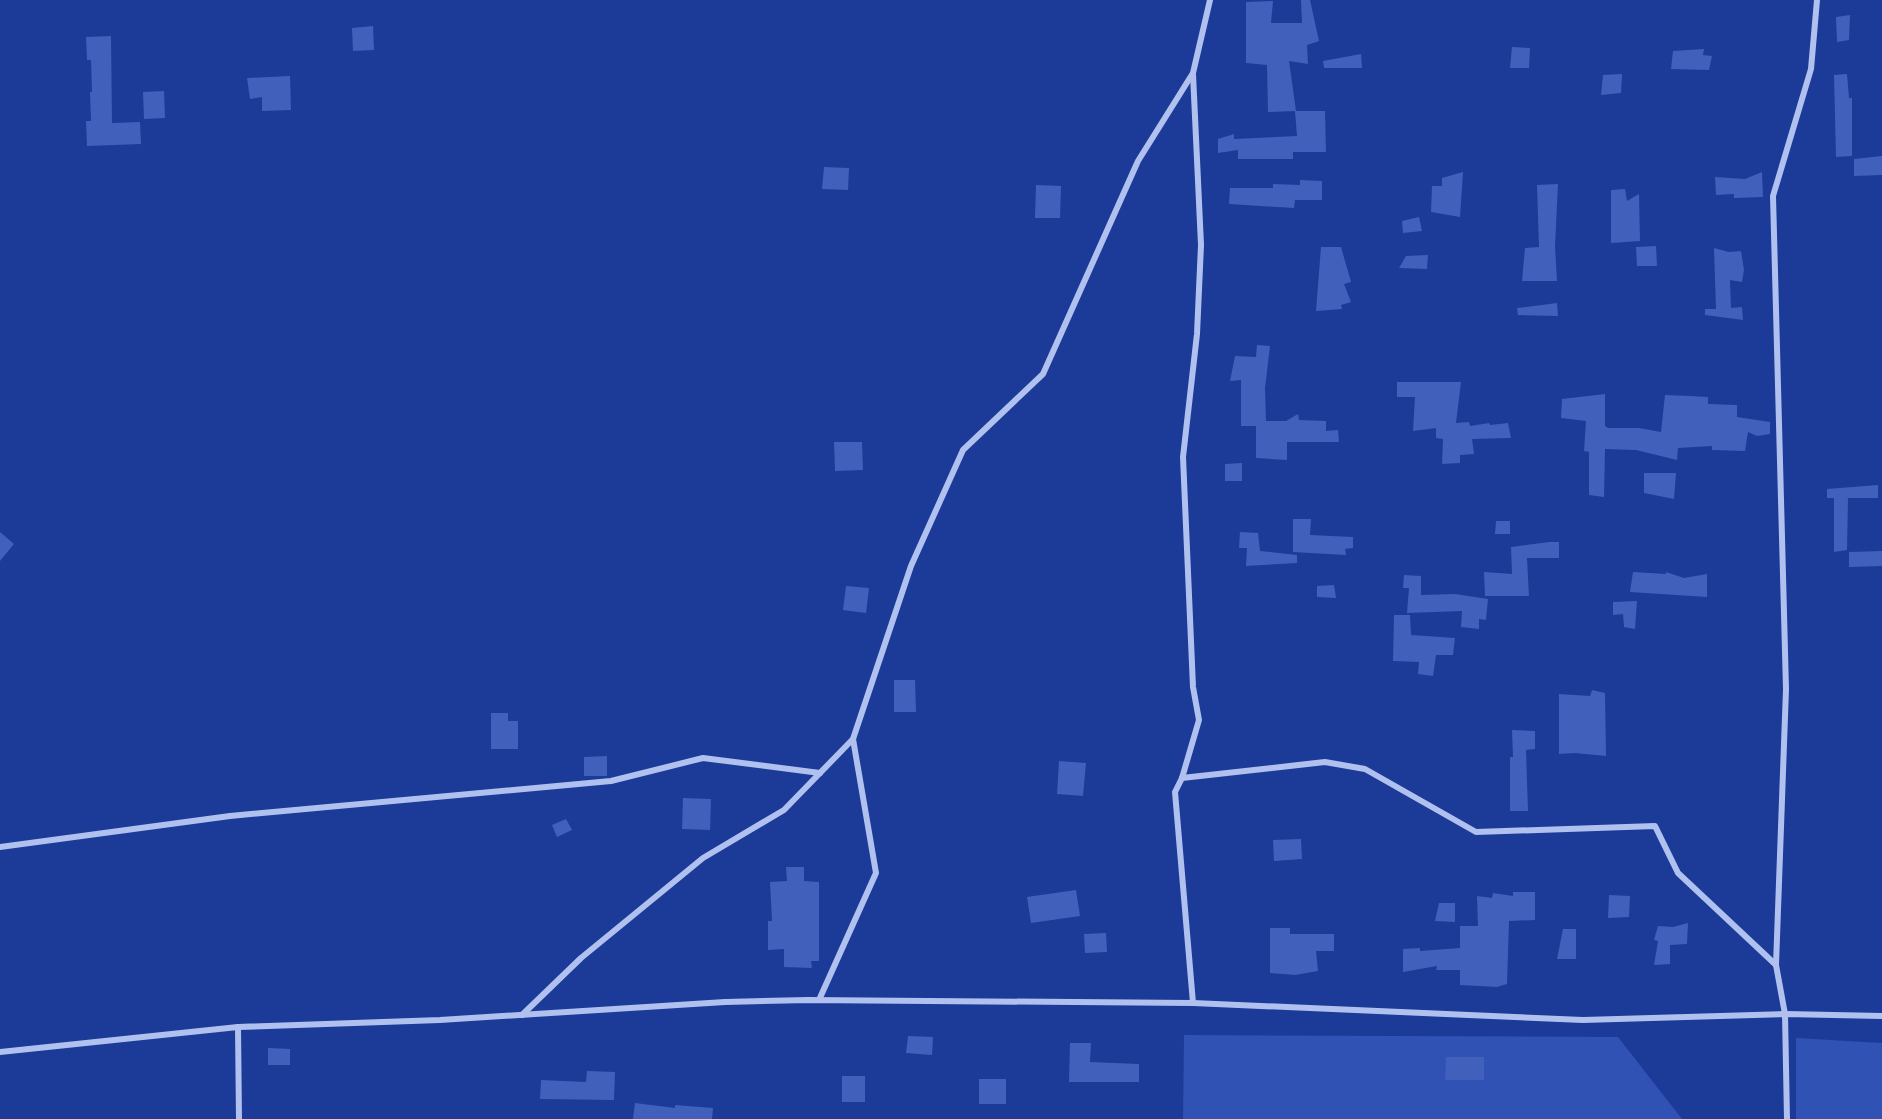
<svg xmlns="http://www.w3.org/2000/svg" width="1882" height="1119" viewBox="0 0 1882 1119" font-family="'Exo 2',sans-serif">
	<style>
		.green { fill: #3052b4 }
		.building { fill: #4160bc }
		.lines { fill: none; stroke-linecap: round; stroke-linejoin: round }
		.street { stroke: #b0c1f0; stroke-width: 6 }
	</style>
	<rect width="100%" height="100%" fill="#1c3a97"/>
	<!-- green -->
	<g class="green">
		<polygon points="1184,1035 1618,1037 1682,1119 1183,1119"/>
		<polygon points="1796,1038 1882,1043 1882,1119 1796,1119"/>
	</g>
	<!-- building -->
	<g class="building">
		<polygon points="1301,0 1310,0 1319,41 1307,45 1308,64 1289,61 1296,111 1268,112 1267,65 1246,63 1246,2 1273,1 1271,23 1302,23"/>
		<polygon points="1850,15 1849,40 1837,42 1836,17"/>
		<polygon points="373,26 374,50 353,51 352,28"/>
		<polygon points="111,36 112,123 140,122 141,144 87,146 86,121 91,121 90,92 92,92 91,60 87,60 86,37"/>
		<polygon points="1512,47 1530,48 1529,68 1510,68"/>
		<polygon points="1704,49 1703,55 1712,56 1709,70 1671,69 1673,51"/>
		<polygon points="1361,54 1362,68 1324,68 1323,61"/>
		<polygon points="1622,74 1621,93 1601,95 1603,75"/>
		<polygon points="1847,74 1849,98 1852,98 1852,156 1836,157 1834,75"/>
		<polygon points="290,76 291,110 262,111 262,97 250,99 247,78"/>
		<polygon points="164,91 165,118 144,119 143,92"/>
		<polygon points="1295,111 1325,111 1326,152 1293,152 1293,159 1238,159 1238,150 1218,153 1218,139 1234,134 1234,139 1297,136"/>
		<polygon points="1882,156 1882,175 1854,176 1854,159"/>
		<polygon points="824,167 849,168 848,190 822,189"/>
		<polygon points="1463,172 1460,217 1431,212 1432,186 1442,186 1442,178"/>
		<polygon points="1762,172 1763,197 1734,198 1734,194 1716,195 1715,177 1745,179"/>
		<polygon points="1300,180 1322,181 1322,200 1295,200 1294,208 1229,204 1230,188 1273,188 1273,184 1300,185"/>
		<polygon points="1558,184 1555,246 1557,281 1522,281 1525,248 1539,247 1537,185"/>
		<polygon points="1036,185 1061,186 1060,218 1035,218"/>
		<polygon points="1625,189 1627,201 1639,194 1640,241 1611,243 1611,190"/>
		<polygon points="1419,217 1422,231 1403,233 1402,221"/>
		<polygon points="1656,246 1657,266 1637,266 1636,247"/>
		<polygon points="1321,247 1341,247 1351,282 1344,284 1351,302 1341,305 1342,309 1316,311"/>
		<polygon points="1714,248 1729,252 1741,251 1744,270 1742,282 1730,280 1731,308 1742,307 1743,320 1705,315 1705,309 1716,309"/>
		<polygon points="1428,255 1427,269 1399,268 1406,256"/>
		<polygon points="1557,303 1558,316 1518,315 1517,308"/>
		<polygon points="1257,345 1270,346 1265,388 1266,421 1286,421 1298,414 1299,420 1326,421 1326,431 1338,430 1339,442 1287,442 1287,460 1256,458 1256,426 1241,426 1241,380 1230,381 1235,356 1256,357"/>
		<polygon points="1397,382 1461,382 1456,423 1469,422 1470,426 1489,423 1490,425 1508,423 1511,438 1472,439 1474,454 1460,455 1460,463 1442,464 1443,439 1436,438 1436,428 1413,431 1415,397 1397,397"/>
		<polygon points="1605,394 1605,426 1608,428 1639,428 1661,432 1665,395 1690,396 1708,397 1708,404 1737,405 1737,417 1770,422 1770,434 1757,436 1748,432 1745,451 1712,450 1712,446 1678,448 1677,460 1636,450 1605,449 1604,497 1589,495 1589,452 1584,451 1586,421 1561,418 1562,399"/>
		<polygon points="834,442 862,442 863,470 835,471"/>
		<polygon points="1242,463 1242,481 1225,481 1225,464"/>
		<polygon points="1644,473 1676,473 1674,499 1644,493"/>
		<polygon points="1878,485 1878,498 1848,498 1847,550 1834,552 1834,498 1827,498 1827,489"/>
		<polygon points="1293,519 1311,519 1310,535 1353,537 1353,548 1345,549 1346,555 1293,552"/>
		<polygon points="1496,521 1510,521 1510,534 1495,534"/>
		<polygon points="0,532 14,544 0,561"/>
		<polygon points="1240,532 1258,533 1260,551 1297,555 1297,563 1246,566 1247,548 1239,548"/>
		<polygon points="1549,542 1559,542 1559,558 1527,558 1529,596 1485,596 1484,572 1512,574 1511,547"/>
		<polygon points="1882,551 1882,566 1849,567 1849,552"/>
		<polygon points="1633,572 1666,574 1666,572 1684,578 1707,574 1707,597 1630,592"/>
		<polygon points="1404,575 1421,576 1421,595 1455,594 1488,599 1486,620 1479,619 1479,629 1461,627 1462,611 1407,613 1409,588 1403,588"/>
		<polygon points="1334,585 1336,598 1317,597 1317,586"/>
		<polygon points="846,586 869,588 866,613 843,610"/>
		<polygon points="1637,601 1635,629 1624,627 1623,614 1613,615 1613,602"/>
		<polygon points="1394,615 1410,615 1411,635 1455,638 1453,655 1436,655 1433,676 1418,674 1419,662 1393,661"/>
		<polygon points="894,680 915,680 916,712 894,712"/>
		<polygon points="1592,690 1605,693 1606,756 1575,753 1559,754 1559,694 1590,696"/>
		<polygon points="491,713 508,713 508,721 518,721 518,749 491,749"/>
		<polygon points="1512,730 1535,731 1535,749 1526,750 1528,811 1510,811 1510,757 1513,757"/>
		<polygon points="607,756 607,776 584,776 584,757"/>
		<polygon points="1059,761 1086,763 1083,796 1057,794"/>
		<polygon points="683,798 711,799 710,830 682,829"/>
		<polygon points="566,819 572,830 557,837 552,825"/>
		<polygon points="1301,839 1302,859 1274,861 1273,840"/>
		<polygon points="786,867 804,867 804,881 819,882 819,961 811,961 812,968 784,967 784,949 768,950 768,921 772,921 770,882 787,881"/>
		<polygon points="1076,890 1080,916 1031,923 1027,897"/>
		<polygon points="1513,892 1535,892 1535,920 1509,921 1507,984 1497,987 1460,985 1460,970 1436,970 1437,966 1403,972 1403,949 1420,948 1420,951 1460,948 1460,926 1478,926 1477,896 1492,898 1493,893 1513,896"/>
		<polygon points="1609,895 1630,896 1629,917 1608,918"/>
		<polygon points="1439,903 1455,903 1455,922 1435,921"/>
		<polygon points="1688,923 1687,944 1670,945 1670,964 1654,965 1658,941 1654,940 1658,926 1673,927"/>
		<polygon points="1270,928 1290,928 1290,934 1334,934 1334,951 1316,951 1318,971 1295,975 1270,973"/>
		<polygon points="1563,929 1576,929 1576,959 1557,959"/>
		<polygon points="1106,933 1107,952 1085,953 1084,934"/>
		<polygon points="908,1036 933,1037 932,1055 906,1053"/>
		<polygon points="1070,1043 1091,1043 1090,1062 1139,1064 1139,1082 1069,1082"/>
		<polygon points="268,1048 290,1049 290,1065 268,1065"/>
		<polygon points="1446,1057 1484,1057 1484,1080 1445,1080"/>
		<polygon points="587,1071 615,1072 614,1100 540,1099 541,1080 586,1082"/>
		<rect x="842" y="1076" width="23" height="26"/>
		<rect x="979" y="1079" width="27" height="25"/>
		<polygon points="635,1103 675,1108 675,1105 713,1108 712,1119 633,1119"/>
	</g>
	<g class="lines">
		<!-- street -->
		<g class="street">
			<polyline points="1182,778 1325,762 1365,769 1476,832 1655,826 1678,873 1776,965"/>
			<polyline points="0,847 230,816 611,781 703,758 820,773"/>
			<polyline points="819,1000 876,873 853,739"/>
			<polyline points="1193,1003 1175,792 1182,778 1199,720 1193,687 1183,457 1197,334 1201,245 1193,74"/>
			<polyline points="522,1015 581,958 703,858 784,810 853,739 911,566 963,450 1043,374 1138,161 1193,73 1210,0"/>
			<polyline points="238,1027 239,1119"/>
			<polyline points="0,1052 238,1027 440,1020 725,1002 808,1000 1193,1003 1583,1020 1785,1014 1882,1016"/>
			<polyline points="1787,1119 1785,1014 1776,965 1786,689 1773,196 1811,69 1817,0"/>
		</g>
	</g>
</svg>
